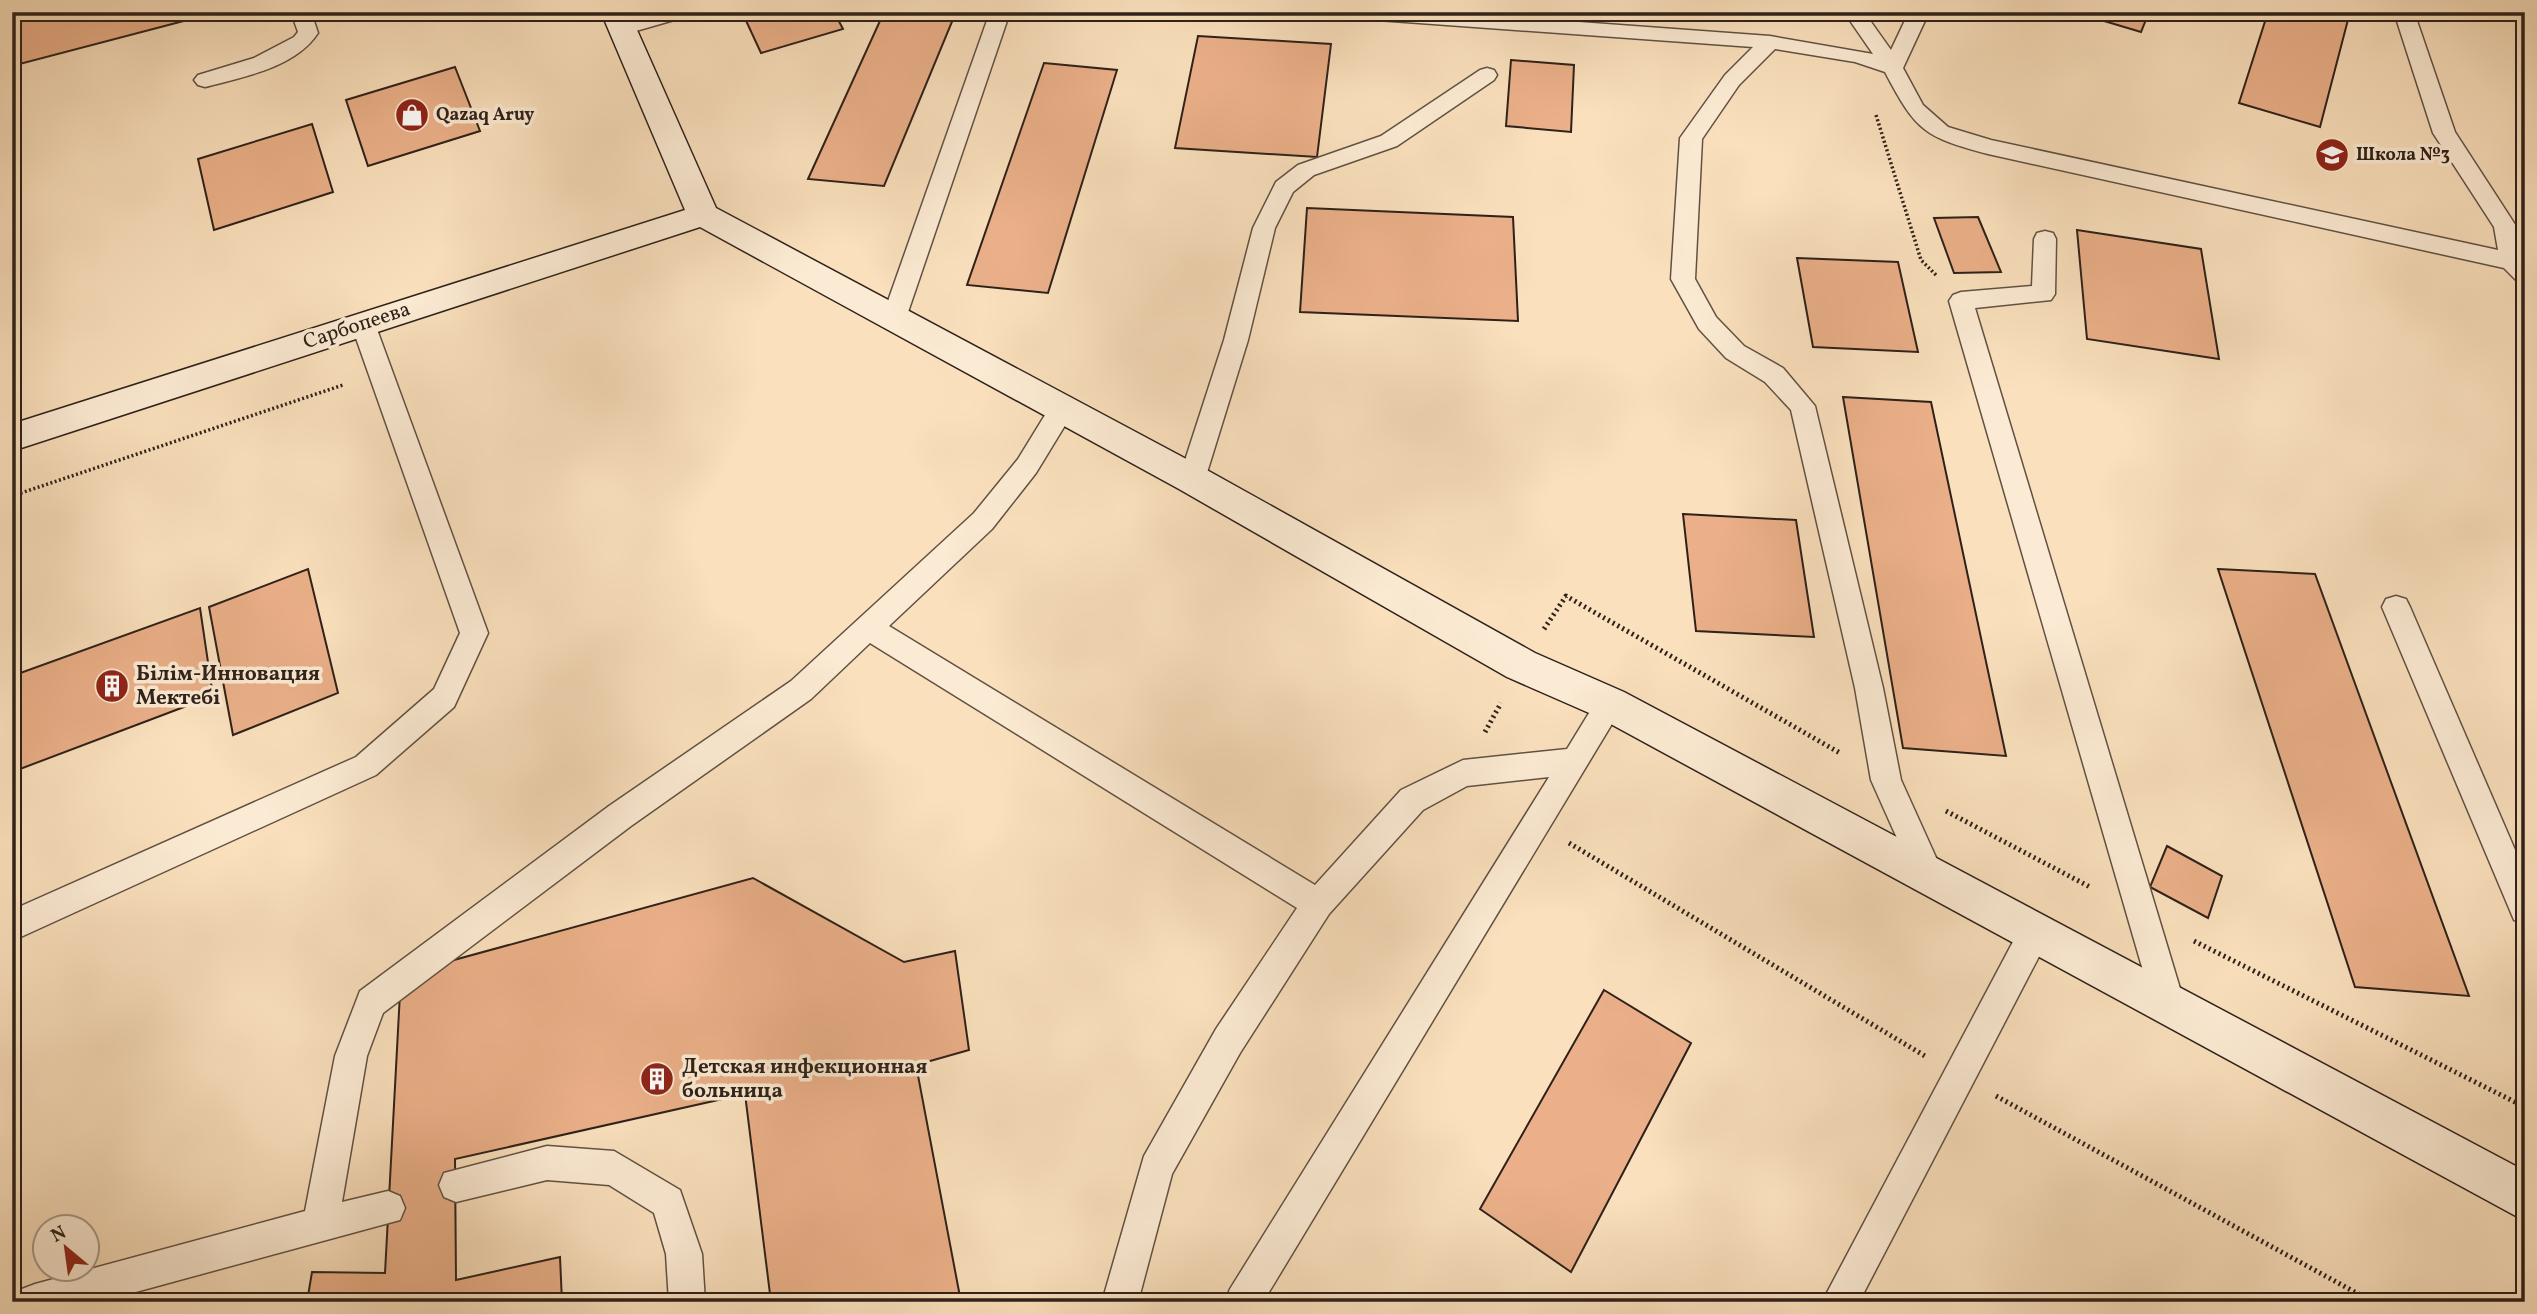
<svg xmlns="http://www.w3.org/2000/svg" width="2537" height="1314" viewBox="0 0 2537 1314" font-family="Vollkorn,serif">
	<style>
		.building { fill: #ebb089; stroke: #2e211a; stroke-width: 2 }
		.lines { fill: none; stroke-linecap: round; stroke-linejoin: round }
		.lane-casing { stroke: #615143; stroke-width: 3 }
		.secondary-casing { stroke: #2e211a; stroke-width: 3 }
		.path-far1 { stroke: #2e211a; stroke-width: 3.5; stroke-dasharray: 2 2.5; stroke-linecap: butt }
		.path { stroke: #2e211a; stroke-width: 5; stroke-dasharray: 2 3.5; stroke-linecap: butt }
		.lane { fill: #fcebd4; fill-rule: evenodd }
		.secondary { fill: #fcebd4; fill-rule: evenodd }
		.labels { text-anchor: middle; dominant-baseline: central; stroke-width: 7; stroke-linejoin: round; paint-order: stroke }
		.far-poi-label { font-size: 18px; font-weight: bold; fill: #2e211a; stroke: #fcebd4; text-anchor: start }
		.street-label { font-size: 21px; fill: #2e211a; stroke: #fcebd4 }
		.poi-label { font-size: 21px; font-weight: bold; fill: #2e211a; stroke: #fcebd4; text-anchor: start }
	</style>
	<rect width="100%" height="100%" fill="#fae0bd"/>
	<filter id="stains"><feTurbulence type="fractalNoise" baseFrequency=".00286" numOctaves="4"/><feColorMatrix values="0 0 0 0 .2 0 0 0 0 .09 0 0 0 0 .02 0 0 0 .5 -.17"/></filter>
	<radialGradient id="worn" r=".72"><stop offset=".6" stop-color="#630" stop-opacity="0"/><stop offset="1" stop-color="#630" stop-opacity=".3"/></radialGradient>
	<!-- building -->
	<g class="building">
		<polygon points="42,12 218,12 12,66 12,20"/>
		<polygon points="742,12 834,12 843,29 761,53"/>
		<polygon points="884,12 956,12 884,186 808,179"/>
		<polygon points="2074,12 2149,12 2141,32"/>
		<polygon points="2268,12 2350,12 2320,127 2239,103"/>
		<polygon points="1198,36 1331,44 1317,157 1175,148"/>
		<polygon points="1511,60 1574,65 1571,132 1506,126"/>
		<polygon points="1044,63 1117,70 1048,293 967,285"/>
		<polygon points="455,67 480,131 368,166 346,100"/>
		<polygon points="312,124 333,192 214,230 198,159"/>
		<polygon points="1307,208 1513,217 1518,321 1300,312"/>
		<polygon points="1978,217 2001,272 1954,273 1934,218"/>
		<polygon points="2077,230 2201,249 2219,359 2087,339"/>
		<polygon points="1797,258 1898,262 1918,352 1813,347"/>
		<polygon points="1843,397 1931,402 2006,756 1903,748"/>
		<polygon points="1683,514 1796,520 1814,637 1696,631"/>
		<polygon points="308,569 338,693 233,735 209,607"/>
		<polygon points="2218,569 2315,574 2469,996 2355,987"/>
		<polygon points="200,608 213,696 12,772 12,676"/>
		<polygon points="2167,846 2222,876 2208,918 2150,887"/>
		<polygon points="753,878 904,962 955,951 969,1050 916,1065 961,1302 771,1302 745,1094 455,1159 456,1280 560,1257 562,1302 307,1302 312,1272 385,1273 400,993 443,963"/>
		<polygon points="1604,990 1691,1043 1571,1272 1480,1209"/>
	</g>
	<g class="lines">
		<!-- lane casing -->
		<g class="lane-casing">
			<g id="lane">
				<path d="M 291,12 L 311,12 L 318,33 C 295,68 243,77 205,87 L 198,85 L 194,80 L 198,75 L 254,58 L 294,37 L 298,32 Z"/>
				<polygon points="658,12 691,12 688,16 622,35 615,34 612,29 615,24"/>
				<polygon points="990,12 1010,12 906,318 902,324 894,327 886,324 882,318"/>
				<path d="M 1340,12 L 1442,12 L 1770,36 L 1873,54 L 1844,12 L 1864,12 L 1891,50 L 1909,12 L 1929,12 L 1903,68 L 1923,105 L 1948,127 L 1991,140 L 2498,250 L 2494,227 L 2433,133 L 2394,12 L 2414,12 L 2455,132 L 2516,226 L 2521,253 L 2525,254 L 2525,283 L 2517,281 L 2504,268 L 1988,154 C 1924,137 1916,131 1885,72 L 1855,62 L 1775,49 L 1739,85 L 1702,139 L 1695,279 L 1716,317 L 1744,346 L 1783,368 L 1815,406 L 1883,688 L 1901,780 L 1943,873 L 1939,883 L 1928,887 L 1917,883 L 1871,780 L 1855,688 L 1791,410 L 1765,382 L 1726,358 L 1699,329 L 1671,279 L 1680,138 L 1725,75 L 1753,47 L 1350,18 L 1343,16 Z"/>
				<polygon points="1487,68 1494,70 1497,75 1494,80 1397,146 1314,175 1293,192 1275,228 1248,340 1205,479 1201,486 1192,489 1183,486 1179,479 1224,340 1253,228 1276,182 1298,165 1381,136 1480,70"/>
				<polygon points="2045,231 2053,233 2056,239 2055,294 2051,300 1975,308 2185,1005 2180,1016 2169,1021 2158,1016 2153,1005 1949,301 1953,295 1961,292 2032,286 2034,239 2037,233"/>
				<polygon points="363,315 371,318 375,324 488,633 454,707 376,775 12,941 12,910 356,757 434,689 460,633 351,324 355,318"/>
				<polygon points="1062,399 1071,402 1075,409 1036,473 992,529 889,626 1315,885 1401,790 1463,760 1567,749 1600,695 1610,692 1620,695 1624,704 1263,1302 1225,1302 1230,1289 1549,777 1467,786 1423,810 1329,914 1240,1053 1172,1174 1138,1302 1102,1302 1144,1156 1216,1029 1297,908 870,643 811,699 631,826 383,1013 367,1056 342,1202 388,1191 400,1196 405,1208 400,1220 99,1302 17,1302 22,1289 35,1284 305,1211 335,1056 360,991 609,806 791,681 974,513 1018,459 1053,402"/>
				<polygon points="2396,596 2406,599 2410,607 2525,873 2525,925 2514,920 2382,607 2386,599"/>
				<polygon points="2035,917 2046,921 2051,932 2046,943 1859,1302 1822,1302 2024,921"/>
				<polygon points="547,1146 614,1151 680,1190 702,1254 705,1302 669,1302 666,1254 654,1213 609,1185 547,1180 456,1202 444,1197 439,1185 444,1173"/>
			</g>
		</g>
		<!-- secondary casing -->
		<g class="secondary-casing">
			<polygon id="secondary" points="601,12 629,12 716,208 1205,469 1535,653 1624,692 2525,1171 2525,1221 1596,716 1507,677 1179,489 700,227 12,451 12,424 685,210"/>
		</g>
		<!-- path-far1 -->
		<g class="path-far1">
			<polyline points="1876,115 1921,260 1936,275"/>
			<polyline points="12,496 343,385"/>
		</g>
		<!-- path -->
		<g class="path">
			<polyline points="1544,629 1566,596 1840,753"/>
			<polyline points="1485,732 1501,703"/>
			<polyline points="1946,811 2090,887"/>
			<polyline points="1569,843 1925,1056"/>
			<polyline points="2194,941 2525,1107"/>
			<polyline points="1996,1096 2373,1302"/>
		</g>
		<!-- lane -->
		<use href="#lane" class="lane"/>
		<!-- secondary -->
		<use href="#secondary" class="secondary"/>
	</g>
	<!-- icons -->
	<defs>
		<g id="shop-disc" transform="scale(1.75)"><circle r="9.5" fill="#8f2418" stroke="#fcebd4"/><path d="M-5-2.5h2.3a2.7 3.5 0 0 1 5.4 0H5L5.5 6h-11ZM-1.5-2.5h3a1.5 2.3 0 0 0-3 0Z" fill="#fff"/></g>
		<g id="school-disc" transform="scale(1.75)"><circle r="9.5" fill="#8f2418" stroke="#fcebd4"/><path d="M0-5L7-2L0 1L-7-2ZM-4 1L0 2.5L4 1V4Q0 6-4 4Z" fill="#fff"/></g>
		<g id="building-disc" transform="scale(1.75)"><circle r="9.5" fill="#8f2418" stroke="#fcebd4"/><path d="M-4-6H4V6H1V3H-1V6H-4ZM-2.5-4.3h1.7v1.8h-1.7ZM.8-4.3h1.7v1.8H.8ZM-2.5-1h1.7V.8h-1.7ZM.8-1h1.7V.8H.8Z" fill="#fff"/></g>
	</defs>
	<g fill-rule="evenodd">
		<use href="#shop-disc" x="412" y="115"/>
		<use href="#school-disc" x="2332" y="155"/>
		<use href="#building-disc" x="112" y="686"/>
		<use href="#building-disc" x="657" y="1079"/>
	</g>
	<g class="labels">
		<!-- far-poi labels -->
		<g class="far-poi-label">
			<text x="436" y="115">Qazaq Aruy</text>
			<text x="2356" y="155">Школа №3</text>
		</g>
		<!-- street labels -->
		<g class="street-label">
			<text transform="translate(357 326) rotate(-18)">Сарбопеева</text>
		</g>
		<!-- poi labels -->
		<g class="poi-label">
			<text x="136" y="674">Білім-Инновация<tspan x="136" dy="24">Мектебі</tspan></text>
			<text x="682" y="1067">Детская инфекционная<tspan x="682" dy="24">больница</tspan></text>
		</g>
	</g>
	<!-- margin -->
	<rect width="2537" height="1314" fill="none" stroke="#fae0bd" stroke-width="42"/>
	<rect x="14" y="14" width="2509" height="1286" fill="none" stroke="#2e211a" stroke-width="3.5"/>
	<rect x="21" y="21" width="2495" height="1272" fill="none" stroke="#2e211a" stroke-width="2"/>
	<!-- north arrow -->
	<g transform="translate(66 1248) rotate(331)"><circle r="33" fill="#fcebd4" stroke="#aa9a8a" stroke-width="2"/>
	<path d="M0-5L12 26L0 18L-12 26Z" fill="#8f2418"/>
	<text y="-10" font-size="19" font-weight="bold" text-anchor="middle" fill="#2e211a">N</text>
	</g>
	<rect width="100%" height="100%" filter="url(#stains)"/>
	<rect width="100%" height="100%" fill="url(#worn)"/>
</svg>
